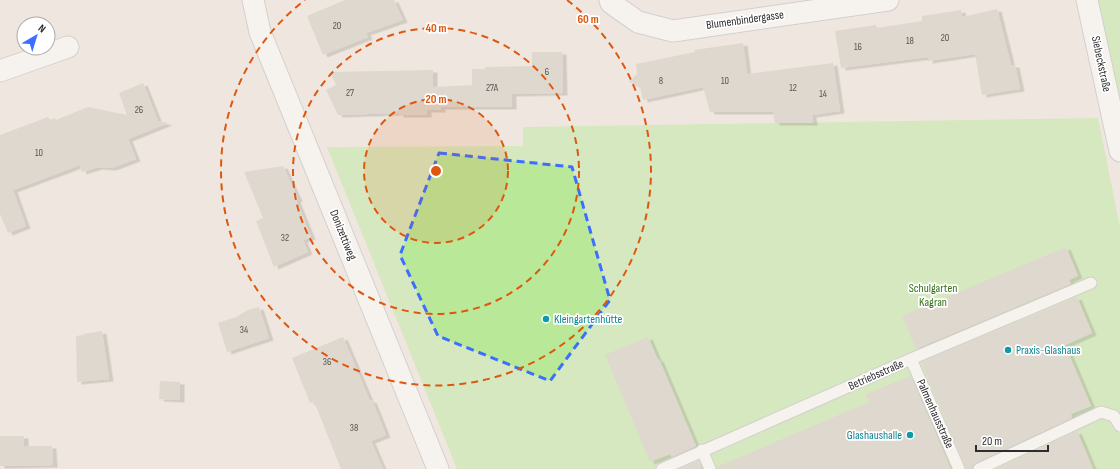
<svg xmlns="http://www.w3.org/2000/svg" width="1120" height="469" viewBox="0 0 1120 469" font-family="'Sofia Sans Condensed',sans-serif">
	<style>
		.green { fill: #b9e899 }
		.building { fill: #cbc5bd; filter: url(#shadow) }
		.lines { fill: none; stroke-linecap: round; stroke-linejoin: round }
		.service-casing { stroke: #afb3bd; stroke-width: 13 }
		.minor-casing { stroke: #afb3bd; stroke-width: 23 }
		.service { stroke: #fff; stroke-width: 11 }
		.minor { stroke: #fff; stroke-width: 21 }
		.marked { fill: none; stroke: #3c6eff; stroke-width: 3; stroke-dasharray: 8 5; stroke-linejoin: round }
		.ring { fill: none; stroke: #df570e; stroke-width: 2; stroke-dasharray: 7 5 }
		.culture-dot { fill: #0f9aa8; stroke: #fff; stroke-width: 1.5 }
		.labels { text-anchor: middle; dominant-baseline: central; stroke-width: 3.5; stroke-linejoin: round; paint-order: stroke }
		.number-label { font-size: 10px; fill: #545351 }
		.street-label { font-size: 12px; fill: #2d2d2d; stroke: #fff }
		.park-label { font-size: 12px; fill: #307017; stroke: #fff }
		.culture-label { font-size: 12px; fill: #0d838f; stroke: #fff; text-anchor: start }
		.centre { fill: #df570e; stroke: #fff; stroke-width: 2 }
		.ring-label { font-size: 12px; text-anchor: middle; font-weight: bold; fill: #df570e; stroke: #fff; stroke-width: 3.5; stroke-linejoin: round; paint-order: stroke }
	</style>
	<defs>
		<filter id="shadow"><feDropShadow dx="4.5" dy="2.5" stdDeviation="0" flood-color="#0004"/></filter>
	</defs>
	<rect width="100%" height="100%" fill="#efe7df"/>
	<!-- green -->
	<g class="green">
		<polygon points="1098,0 1120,0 1120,103"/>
		<polygon points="1098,118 1120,227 1120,469 457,469 327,147 523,146 523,127"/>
	</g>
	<!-- building -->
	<g class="building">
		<polygon points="345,0 394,0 403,20 366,33 368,37 323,55 307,16"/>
		<polygon points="997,9 1011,65 1015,65 1020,89 982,95 975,54 928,61 928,57 841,68 835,31 876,25 877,28 922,21 922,16 961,10 962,17"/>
		<polygon points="743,43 747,74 833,63 840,111 812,115 813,123 775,123 773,112 710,112 703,87 643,100 640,87 629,82 637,74 636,64 695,52 694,50"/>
		<polygon points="532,52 562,52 563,93 512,94 512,107 441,107 441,110 427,110 427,115 399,115 399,113 338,115 326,90 336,85 330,72 433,70 433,87 472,85 472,69 485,69 485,67 532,66"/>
		<polygon points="143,83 158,121 168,123 128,139 136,159 112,168 98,167 82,172 80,165 13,190 26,226 8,233 0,214 0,135 48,117 50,120 55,118 56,120 88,107 127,115 119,93"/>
		<polygon points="283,166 298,199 296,200 311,237 303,240 308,252 274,267 256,221 263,218 244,172"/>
		<polygon points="1066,247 1078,276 1069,280 1071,284 916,349 902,316"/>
		<polygon points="1077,297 1092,333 1065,345 1091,406 1071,414 1072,418 976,463 973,465 972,469 966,469 921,362"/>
		<polygon points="259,307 269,338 227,352 218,323 236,317 248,310"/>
		<polygon points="102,331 109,379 77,382 76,336 84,335 83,334"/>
		<polygon points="343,337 370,401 372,400 386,435 371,441 383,469 341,469 314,401 310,403 292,358"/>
		<polygon points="648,337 658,360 659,359 696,446 672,457 670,454 650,462 605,355"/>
		<polygon points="911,376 951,469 717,469 717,467 869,402 866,394"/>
		<polygon points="160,381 180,382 180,400 159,399"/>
		<polygon points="1077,431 1093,469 996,469"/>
		<polygon points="0,436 24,436 24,446 52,446 53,465 0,466"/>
		<polygon points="699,460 702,469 679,469"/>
	</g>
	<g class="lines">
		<!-- service casing -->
		<g class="service-casing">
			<g id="service">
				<polyline points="911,359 959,469"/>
				<polyline points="702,450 710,469"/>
				<polyline points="662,469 911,359 1091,283"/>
				<polyline points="979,469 1101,412 1114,416 1120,426"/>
			</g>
		</g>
		<!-- minor casing -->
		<g class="minor-casing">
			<g id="minor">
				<polyline points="253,0 260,32 438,469"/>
				<polyline points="610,0 611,3 638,22 673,31 888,0"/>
				<polyline points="1087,0 1120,151"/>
				<polyline points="0,71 68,47"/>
			</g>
		</g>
		<!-- service -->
		<use href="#service" class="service"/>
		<!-- minor -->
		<use href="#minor" class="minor"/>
	</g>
	<!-- marked area -->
	<path d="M0 0H1120V469H0ZM 439,153 L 572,167 L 610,300 L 550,381 L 438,336 L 400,255 Z" fill="#efe7df" fill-opacity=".55" fill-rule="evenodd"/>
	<path class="marked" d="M 439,153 L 572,167 L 610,300 L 550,381 L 438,336 L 400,255 Z"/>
	<!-- distance rings -->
	<circle cx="436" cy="171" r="72" fill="#df570e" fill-opacity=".12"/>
	<g class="ring">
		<circle cx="436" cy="171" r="72"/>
		<circle cx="436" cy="171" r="143"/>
		<path d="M567 0A215 215 0 1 1 305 0"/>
	</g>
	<!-- markers -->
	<g class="culture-dot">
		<circle cx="546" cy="319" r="4"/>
		<circle cx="1008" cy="350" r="4"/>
		<circle cx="910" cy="435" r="4"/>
	</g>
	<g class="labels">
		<!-- number labels -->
		<g class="number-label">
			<text x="337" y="26">20</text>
			<text x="945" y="38">20</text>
			<text x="910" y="41">18</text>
			<text x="858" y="47">16</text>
			<text x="547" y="72">6</text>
			<text x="661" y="81">8</text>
			<text x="725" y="81">10</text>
			<text x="492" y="88">27A</text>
			<text x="793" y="88">12</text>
			<text x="350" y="93">27</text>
			<text x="823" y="94">14</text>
			<text x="139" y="110">26</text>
			<text x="39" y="153">10</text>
			<text x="285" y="238">32</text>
			<text x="244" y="330">34</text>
			<text x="327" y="362">36</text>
			<text x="354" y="428">38</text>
		</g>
		<!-- street labels -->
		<g class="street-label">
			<text transform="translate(745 20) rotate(-8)">Blumenbindergasse</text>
			<text transform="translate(1101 64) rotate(78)">Siebeckstraße</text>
			<text transform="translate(343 235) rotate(68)">Donizettiweg</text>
			<text transform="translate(876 375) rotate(-24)">Betriebsstraße</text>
			<text transform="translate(935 414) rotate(66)">Palmenhausstraße</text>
		</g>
		<!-- park labels -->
		<g class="park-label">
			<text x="933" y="288">Schulgarten<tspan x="933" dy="14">Kagran</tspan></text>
		</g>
		<!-- culture labels -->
		<g class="culture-label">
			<text x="554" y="319">Kleingartenhütte</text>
			<text x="1016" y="350">Praxis-Glashaus</text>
			<text x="902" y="435" text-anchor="end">Glashaushalle</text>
		</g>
	</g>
	<circle cx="436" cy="171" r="6" class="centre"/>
	<g class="ring-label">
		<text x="588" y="23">60 m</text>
		<text x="436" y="32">40 m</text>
		<text x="436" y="103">20 m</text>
	</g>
	<!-- north arrow -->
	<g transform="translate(36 36) rotate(38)"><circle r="19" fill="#ffffff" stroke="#ababab"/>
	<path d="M0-3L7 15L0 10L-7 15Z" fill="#3c6eff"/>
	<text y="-6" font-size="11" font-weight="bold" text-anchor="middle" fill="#2d2d2d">N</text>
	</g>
	<!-- scale -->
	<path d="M976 445v6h72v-6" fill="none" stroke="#2d2d2d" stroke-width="2"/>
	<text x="982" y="445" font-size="12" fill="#2d2d2d" stroke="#ffffff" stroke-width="3" paint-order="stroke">20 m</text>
</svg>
